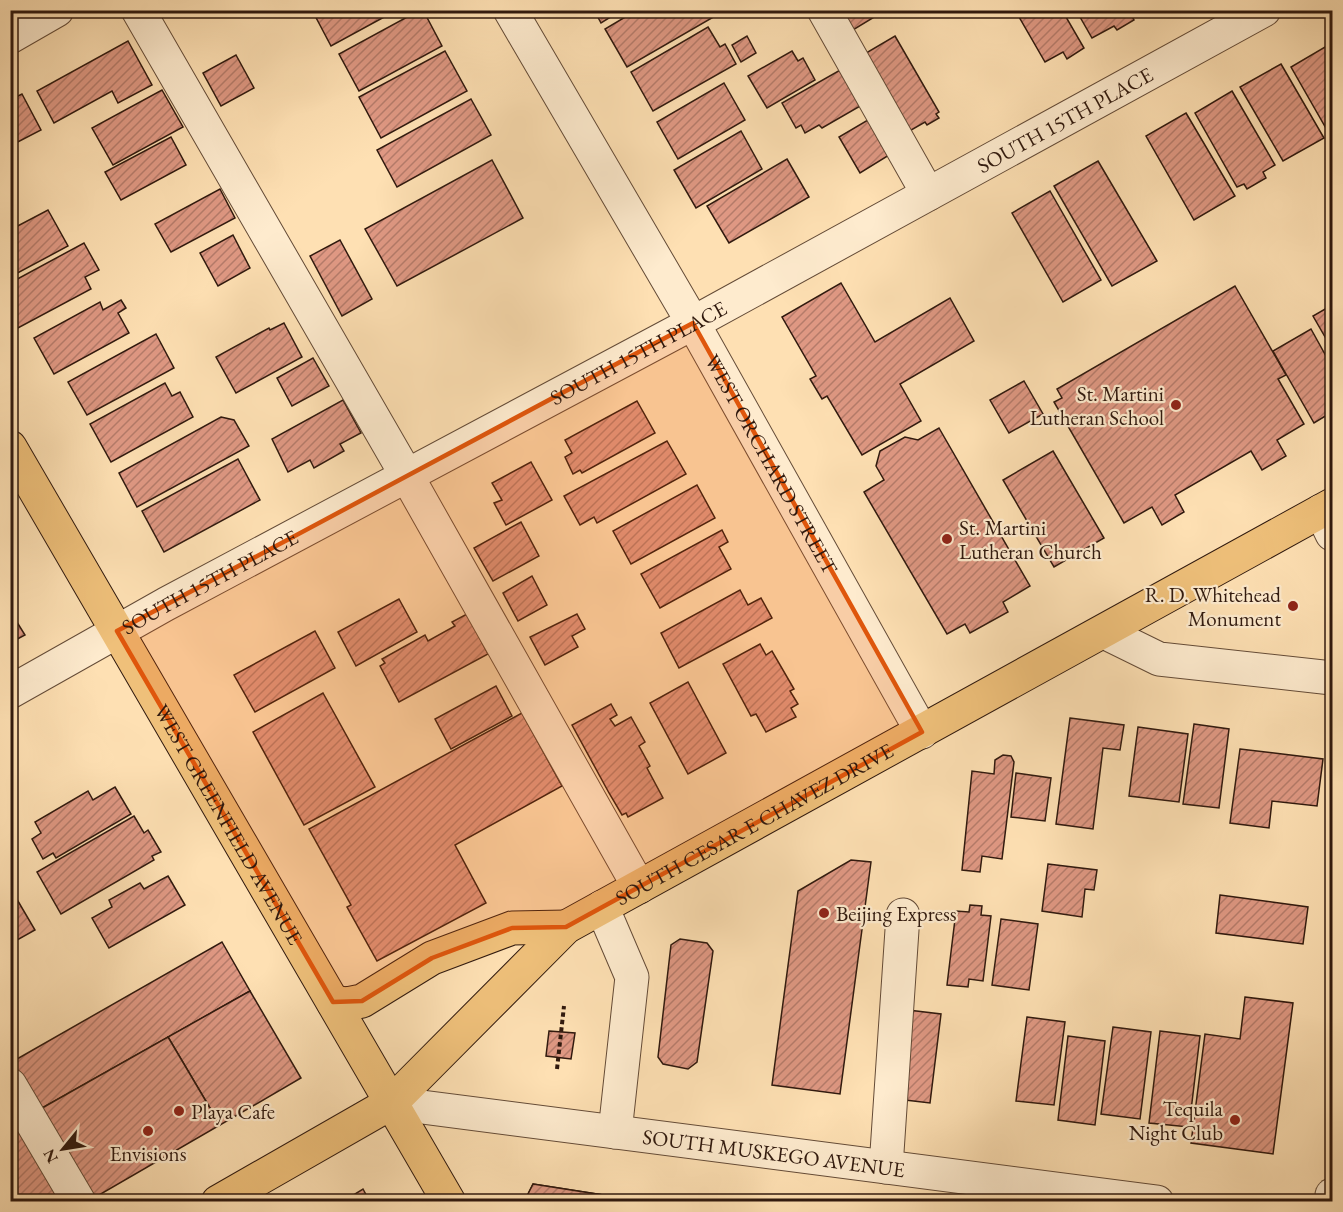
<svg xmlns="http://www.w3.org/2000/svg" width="1343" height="1212" viewBox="0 0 1343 1212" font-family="'EB Garamond',serif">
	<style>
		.building { fill: url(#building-hatch); stroke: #30190e; stroke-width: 1.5 }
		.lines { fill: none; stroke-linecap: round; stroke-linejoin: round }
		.minor-casing { stroke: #644b37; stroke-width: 35 }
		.major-casing { stroke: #30190e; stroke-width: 35 }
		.path { stroke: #30190e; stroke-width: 4; stroke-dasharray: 4.5 3; stroke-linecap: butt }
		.minor { stroke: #feebce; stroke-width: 33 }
		.major { stroke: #efc07a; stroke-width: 33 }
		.marked { fill: #df560c; fill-opacity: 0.2; stroke: #df560c; stroke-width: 4.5; stroke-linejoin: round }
		.poi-dot { fill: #8f2418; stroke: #feebce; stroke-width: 2 }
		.labels { text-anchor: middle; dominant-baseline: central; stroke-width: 4.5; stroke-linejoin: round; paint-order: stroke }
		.street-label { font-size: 21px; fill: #30190e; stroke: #feebce }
		.poi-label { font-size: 21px; fill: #30190e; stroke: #feebce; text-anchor: end }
	</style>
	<defs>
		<pattern id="building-hatch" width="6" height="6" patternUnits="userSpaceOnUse" patternTransform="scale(1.5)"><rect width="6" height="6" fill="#df9883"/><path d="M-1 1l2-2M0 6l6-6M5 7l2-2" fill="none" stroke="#b57b6a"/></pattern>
	</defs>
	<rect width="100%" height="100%" fill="#fee0b3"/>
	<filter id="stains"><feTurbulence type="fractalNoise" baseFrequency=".00333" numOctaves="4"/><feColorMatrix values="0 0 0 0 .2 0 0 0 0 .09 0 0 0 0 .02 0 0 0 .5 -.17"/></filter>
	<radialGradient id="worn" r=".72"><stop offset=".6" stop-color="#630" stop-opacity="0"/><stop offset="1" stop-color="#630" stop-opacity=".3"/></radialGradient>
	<!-- building -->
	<g class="building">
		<polygon points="312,10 397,10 331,46"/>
		<polygon points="420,10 423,10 442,46 359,91 339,54"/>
		<polygon points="594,10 622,10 601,23"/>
		<polygon points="637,10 714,10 717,15 627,67 605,29"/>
		<polygon points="836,10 873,10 876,16 848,33"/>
		<polygon points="1015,10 1062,10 1084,48 1067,59 1063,52 1045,62"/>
		<polygon points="1076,10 1129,10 1134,20 1117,30 1114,26 1092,38"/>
		<polygon points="708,27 720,47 725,44 736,64 653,111 631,72"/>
		<polygon points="747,36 756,53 741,62 732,45"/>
		<polygon points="895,36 939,112 936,114 939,118 927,125 925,122 906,133 861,56"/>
		<polygon points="128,41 152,85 118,103 112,91 54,123 37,91"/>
		<polygon points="1325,47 1332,60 1331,137 1291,67"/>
		<polygon points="445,51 467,91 381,138 359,97"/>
		<polygon points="792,51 798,61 803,58 815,80 767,108 748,76"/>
		<polygon points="236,55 254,88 221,106 203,73"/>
		<polygon points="1281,64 1324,138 1283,161 1240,87"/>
		<polygon points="842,69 862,105 822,128 819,125 805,133 801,125 796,128 782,103"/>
		<polygon points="724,83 745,120 678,159 657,122"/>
		<polygon points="162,90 183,127 113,165 92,128"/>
		<polygon points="1232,91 1275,165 1263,172 1266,178 1247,189 1244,184 1237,187 1195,113"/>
		<polygon points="22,94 41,130 10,146 10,100"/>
		<polygon points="471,99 491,135 397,187 377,150"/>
		<polygon points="1186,113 1235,196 1194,220 1146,136"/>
		<polygon points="873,117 894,152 860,173 839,137"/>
		<polygon points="741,131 762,169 696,208 674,170"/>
		<polygon points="171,137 186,165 121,200 105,172"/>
		<polygon points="787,159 809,197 729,243 707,206"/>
		<polygon points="492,160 523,218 397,286 365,229"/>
		<polygon points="1098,161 1157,261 1112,286 1054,186"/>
		<polygon points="220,189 235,218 171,252 155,224"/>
		<polygon points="1050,191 1101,280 1063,302 1012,213"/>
		<polygon points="48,210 68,246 10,277 10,230"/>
		<polygon points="233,235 250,268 218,286 200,253"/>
		<polygon points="340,240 372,299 342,316 310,256"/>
		<polygon points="84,243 99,270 85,277 91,289 16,329 10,319 10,283"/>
		<polygon points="841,283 875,342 950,298 974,341 900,384 921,421 862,455 827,396 822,399 810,379 816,376 782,317"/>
		<polygon points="1235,286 1286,375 1278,379 1304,424 1277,440 1286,456 1262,470 1251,451 1175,495 1184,512 1162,525 1152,507 1124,523 1054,402 1062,398 1057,389"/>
		<polygon points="121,300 126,308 118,313 129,333 54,374 34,338 100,302 103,310"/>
		<polygon points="1332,305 1332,349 1313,316"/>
		<polygon points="284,323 302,357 236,393 216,357 269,328 270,330"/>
		<polygon points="1311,329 1332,367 1332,412 1314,423 1273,351"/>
		<polygon points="156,334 174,368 87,415 68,382"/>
		<polygon points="313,358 329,386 292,406 277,378"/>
		<polygon points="1024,381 1043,414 1009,433 990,400"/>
		<polygon points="165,383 172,396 180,392 193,417 111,462 90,424"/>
		<polygon points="343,400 361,433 340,444 344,451 314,468 310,460 288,472 272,439"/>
		<polygon points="637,401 655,433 582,473 580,470 573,474 565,457 572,453 565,440"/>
		<polygon points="221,417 234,420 249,446 137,507 119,473"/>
		<polygon points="939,428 1030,586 1003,602 1008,612 970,633 965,624 947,634 864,492 884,480 876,466 880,451 905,437 918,440"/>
		<polygon points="667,441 686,474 597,523 594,517 580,525 564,496"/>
		<polygon points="1053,451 1104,538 1054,567 1003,480"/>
		<polygon points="238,459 260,500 164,552 142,511"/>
		<polygon points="531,462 552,500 506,525 494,503 502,500 492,483"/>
		<polygon points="697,485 715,518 631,564 613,531"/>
		<polygon points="521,522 539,556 493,581 474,548"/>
		<polygon points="722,530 728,542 719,547 731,569 660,608 641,574"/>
		<polygon points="532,576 547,605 518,621 503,593"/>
		<polygon points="740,590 748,605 761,598 772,618 679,668 661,633"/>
		<polygon points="399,599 417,632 356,666 338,632"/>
		<polygon points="10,611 25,635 10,643"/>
		<polygon points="467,614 488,654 399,702 380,666 385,663 382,659 425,635 428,641 455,626 452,622"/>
		<polygon points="577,614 585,629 572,636 578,647 545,665 530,637"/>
		<polygon points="315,631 335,668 255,712 234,675"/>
		<polygon points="760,644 766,655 772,651 794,689 790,691 798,704 791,708 796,717 766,732 756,714 751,716 723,664"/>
		<polygon points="688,682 726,753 688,774 650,703"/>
		<polygon points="496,686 512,716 451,749 435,719"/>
		<polygon points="323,693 375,787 304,825 253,732"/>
		<polygon points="611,704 617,715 610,719 615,726 631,717 645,742 639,746 650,766 647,768 663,798 628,817 626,813 622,815 609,793 572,725"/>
		<polygon points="522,713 562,786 455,845 486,903 377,961 347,907 351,905 309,829"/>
		<polygon points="1070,718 1124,725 1120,750 1103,748 1093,829 1056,824"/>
		<polygon points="1194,724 1229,729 1219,808 1183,804"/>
		<polygon points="1138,727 1188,734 1179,802 1129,796"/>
		<polygon points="1240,749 1323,759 1317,806 1272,801 1269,828 1230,823"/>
		<polygon points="1003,755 1011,756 1014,762 1002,859 982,856 980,872 962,870 972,771 994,774 995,760"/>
		<polygon points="1016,773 1051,778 1045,821 1011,817"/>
		<polygon points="115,787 131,814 56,858 53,853 43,859 32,839 41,833 35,822 88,791 93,800"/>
		<polygon points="134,816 144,833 148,830 161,852 152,856 154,860 61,914 37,872"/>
		<polygon points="851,860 871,862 840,1094 772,1085 798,891"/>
		<polygon points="1048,864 1097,870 1094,890 1085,889 1082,917 1042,911"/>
		<polygon points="168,876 185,905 109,948 92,918 112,907 109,900 140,883 144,889"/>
		<polygon points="1220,895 1308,907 1303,944 1216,933"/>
		<polygon points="15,896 35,930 10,944 10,899"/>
		<polygon points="970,905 982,906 981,915 991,916 983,981 969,979 968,987 947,985 956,911 969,912"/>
		<polygon points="1001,919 1038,924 1029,990 992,985"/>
		<polygon points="680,939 707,943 713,951 697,1062 688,1069 663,1064 658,1057 671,945"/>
		<polygon points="222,942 250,991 35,1112 10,1069 10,1063"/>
		<polygon points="250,991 301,1078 220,1125 168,1037"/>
		<polygon points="1245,997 1293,1003 1273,1154 1191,1143 1205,1034 1240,1039"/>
		<polygon points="908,1010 941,1014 930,1103 897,1099"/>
		<polygon points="1027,1017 1065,1022 1054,1105 1016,1101"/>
		<polygon points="1113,1027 1151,1032 1140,1119 1101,1114"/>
		<polygon points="549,1031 575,1033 571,1059 546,1056"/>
		<polygon points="1160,1031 1200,1036 1189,1127 1149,1123"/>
		<polygon points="1068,1036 1105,1041 1095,1125 1058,1120"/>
		<polygon points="168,1037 220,1125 87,1202 35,1112"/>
		<polygon points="10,1113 62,1202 10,1202"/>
		<polygon points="533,1184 603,1195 606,1202 524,1202"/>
		<polygon points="533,1184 603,1195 606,1202 524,1202"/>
		<polygon points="363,1189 370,1202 342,1202"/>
	</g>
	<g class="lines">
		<!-- minor casing -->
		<g class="minor-casing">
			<g id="minor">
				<polyline points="138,10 407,476 639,887"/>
				<path id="s1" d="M 510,10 L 693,323 L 922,732"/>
				<polyline points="824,10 928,194"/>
				<polyline points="10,37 57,10"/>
				<polyline points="1321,511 1332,534"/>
				<polyline points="1104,632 1159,659 1332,678"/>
				<path id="s2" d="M 10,692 L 166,604 L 693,323 L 1264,10"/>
				<polyline points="602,907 632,977 615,1132"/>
				<polyline points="10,1085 79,1202"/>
				<path id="s3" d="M 391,1103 L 1157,1202"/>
				<polyline points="886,1167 903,915"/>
				<polyline points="1332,1202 1332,1195"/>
			</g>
		</g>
		<!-- major casing -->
		<g class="major-casing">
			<g id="major">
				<path id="s4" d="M 10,447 L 449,1202"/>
				<polyline points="333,1002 347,1004 362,1001 432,958 512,928 566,927"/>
				<path id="s5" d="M 218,1202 L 391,1103 L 566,927 L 1332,505"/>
			</g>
		</g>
		<!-- path -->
		<polyline class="path" points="557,1069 564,1006"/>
		<!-- minor -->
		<use href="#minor" class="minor"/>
		<!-- major -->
		<use href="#major" class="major"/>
	</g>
	<!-- marked area -->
	<path class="marked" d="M 693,323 L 922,732 L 566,927 L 512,928 L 432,958 L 362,1001 L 333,1002 L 117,631 Z"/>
	<!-- markers -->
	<g class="poi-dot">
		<circle cx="1176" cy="405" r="6"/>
		<circle cx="947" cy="539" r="6"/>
		<circle cx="1293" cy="606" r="6"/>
		<circle cx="824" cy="913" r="6"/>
		<circle cx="179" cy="1111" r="6"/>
		<circle cx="1235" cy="1120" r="6"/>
		<circle cx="148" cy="1131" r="6"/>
	</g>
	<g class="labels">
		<!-- street labels -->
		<g class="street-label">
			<text stroke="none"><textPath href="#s2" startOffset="1200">SOUTH 15TH PLACE</textPath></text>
			<text stroke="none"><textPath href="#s2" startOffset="714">SOUTH 15TH PLACE</textPath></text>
			<text stroke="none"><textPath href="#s1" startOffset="524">WEST ORCHARD STREET</textPath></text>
			<text stroke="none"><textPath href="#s2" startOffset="228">SOUTH 15TH PLACE</textPath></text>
			<text stroke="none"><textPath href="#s5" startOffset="662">SOUTH CESAR E CHAVEZ DRIVE</textPath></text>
			<text stroke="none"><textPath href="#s4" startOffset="436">WEST GREENFIELD AVENUE</textPath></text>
			<text stroke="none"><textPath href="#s3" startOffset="386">SOUTH MUSKEGO AVENUE</textPath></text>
		</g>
		<!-- poi labels -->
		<g class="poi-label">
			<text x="1164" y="393">St. Martini<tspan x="1164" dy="24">Lutheran School</tspan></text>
			<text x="959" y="527" text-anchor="start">St. Martini<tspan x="959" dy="24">Lutheran Church</tspan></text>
			<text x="1281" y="594">R. D. Whitehead<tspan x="1281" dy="24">Monument</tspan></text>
			<text x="836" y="913" text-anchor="start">Beijing Express</text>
			<text x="1223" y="1108">Tequila<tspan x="1223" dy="24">Night Club</tspan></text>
			<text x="191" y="1111" text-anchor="start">Playa Cafe</text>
			<text x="148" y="1153" text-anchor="middle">Envisions</text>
		</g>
	</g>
	<!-- margin -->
	<rect width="1343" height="1212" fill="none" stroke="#fee0b3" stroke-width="36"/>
	<rect x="12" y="12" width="1319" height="1188" fill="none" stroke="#30190e" stroke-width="3"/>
	<rect x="18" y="18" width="1307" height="1176" fill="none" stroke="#30190e" stroke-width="1.5"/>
	<!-- north arrow -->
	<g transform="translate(63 1149) rotate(240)" stroke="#feebce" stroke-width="4.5" paint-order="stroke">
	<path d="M0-4.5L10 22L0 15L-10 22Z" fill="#30190e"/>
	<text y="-9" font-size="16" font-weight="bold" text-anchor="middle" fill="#30190e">N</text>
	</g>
	<rect width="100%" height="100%" filter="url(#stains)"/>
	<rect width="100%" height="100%" fill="url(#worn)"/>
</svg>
